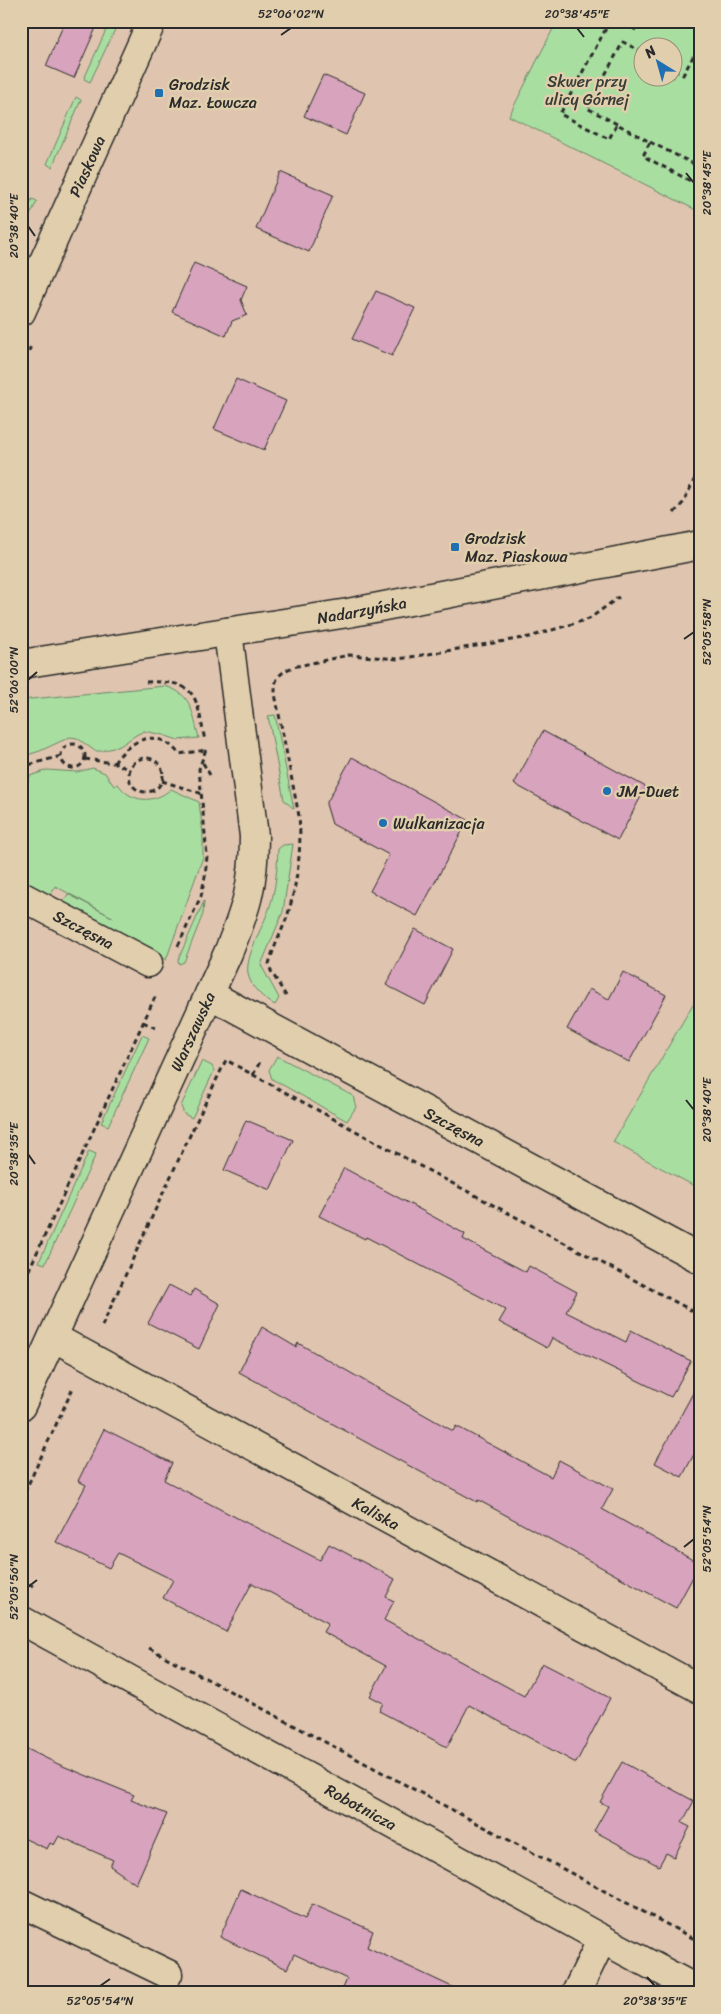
<svg xmlns="http://www.w3.org/2000/svg" width="721" height="2014" viewBox="0 0 721 2014" font-family="Sriracha,sans-serif">
	<style>
		.green { fill: #a9dea1; stroke: #6a8466; fill-rule: evenodd }
		.building { fill: #d7a3bd; stroke: #2b2b2b }
		.lines { fill: none; stroke-linecap: round; stroke-linejoin: round }
		.minor-casing { stroke: #2b2b2b; stroke-width: 31 }
		.path { stroke: #2b2b2b; stroke-width: 3; stroke-dasharray: 5 4; stroke-linecap: butt }
		.minor { stroke: #e1ceac; stroke-width: 28 }
		.ticks { fill: none; stroke: #2b2b2b; stroke-width: 2 }
		.poi-dot { fill: #1f6fb2; stroke: #e1ceac; stroke-width: 2 }
		.labels { text-anchor: middle; dominant-baseline: central; stroke-width: 5; stroke-linejoin: round; paint-order: stroke }
		.park-label { font-size: 16px; fill: #383d37; stroke: #e1ceac }
		.poi-label { font-size: 16px; fill: #2b2b2b; stroke: #e1ceac; text-anchor: start }
		.street-label { font-size: 16px; fill: #2b2b2b; stroke: #e1ceac }
		.neatline { fill: none; stroke: #2b2b2b; stroke-width: 2 }
		.ticks-label { font-size: 12px; text-anchor: middle; fill: #2b2b2b }
	</style>
	<rect width="100%" height="100%" fill="#dfc5af"/>
	<filter id="ink" filterUnits="userSpaceOnUse"><feTurbulence type="fractalNoise" baseFrequency=".02" numOctaves="2"/><feDisplacementMap in="SourceGraphic" scale="10" xChannelSelector="R" yChannelSelector="G"/><feConvolveMatrix kernelMatrix="1 2 1 2 8 2 1 2 1" color-interpolation-filters="sRGB"/></filter>
	<g filter="url(#ink)">
		<!-- green -->
		<g class="green">
			<polygon points="110,21 119,21 90,82 84,79"/>
			<path d="M 557,21 L 700,21 L 700,212 L 509,116 ZM 644,48 L 674,48 L 674,78 L 644,78 Z"/>
			<polygon points="76,97 81,100 52,167 47,164"/>
			<polygon points="32,199 37,201 21,234 21,222"/>
			<path d="M 165,686 C 193,694 192,713 199,738 L 178,740 L 163,735 L 144,731 L 136,735 L 120,746 L 102,751 L 95,751 L 77,738 L 70,737 L 40,751 L 21,757 L 21,700 Z"/>
			<polygon points="275,715 294,809 284,800 268,716"/>
			<path d="M 93,768 L 105,773 L 114,786 L 118,784 C 131,803 154,804 171,789 L 199,802 L 203,834 L 203,857 L 166,960 L 61,907 L 68,894 L 114,918 L 55,886 L 50,896 L 21,881 L 21,800 L 30,776 L 47,770 L 77,772 Z"/>
			<path d="M 293,844 L 283,912 L 261,965 L 279,998 L 275,1005 C 264,999 251,988 248,974 C 245,956 263,927 269,909 C 276,889 277,869 278,849 L 283,845 Z"/>
			<polygon points="204,901 203,914 184,962 179,964 178,960"/>
			<polygon points="700,992 700,1189 613,1142"/>
			<polygon points="142,1035 149,1038 108,1126 101,1123"/>
			<polygon points="277,1056 353,1096 356,1107 347,1121 272,1079 269,1070"/>
			<polygon points="202,1061 212,1066 214,1071 192,1118 184,1114 181,1106"/>
			<polygon points="89,1151 96,1154 45,1264 39,1262"/>
		</g>
		<!-- building -->
		<g class="building">
			<polygon points="65,21 99,21 74,78 46,66"/>
			<polygon points="323,75 365,93 346,135 304,116"/>
			<polygon points="280,172 333,195 309,252 256,229"/>
			<polygon points="194,263 247,286 241,300 247,315 232,321 226,336 172,312"/>
			<polygon points="376,291 415,308 392,356 352,339"/>
			<polygon points="236,379 286,401 264,450 214,429"/>
			<polygon points="543,731 646,787 618,840 514,784"/>
			<polygon points="352,757 468,820 417,916 370,891 389,855 332,824 326,804"/>
			<polygon points="415,929 453,949 425,1005 386,985"/>
			<polygon points="623,972 666,995 629,1062 567,1029 589,989 609,999"/>
			<polygon points="246,1120 293,1140 270,1190 224,1170"/>
			<polygon points="344,1168 465,1234 463,1239 526,1272 529,1266 577,1292 566,1312 626,1342 631,1330 691,1361 671,1397 552,1338 547,1348 499,1322 506,1310 366,1237 365,1239 319,1216"/>
			<polygon points="169,1285 190,1296 194,1289 220,1304 199,1349 148,1323"/>
			<polygon points="262,1327 296,1347 298,1343 453,1431 456,1426 551,1477 559,1460 613,1489 602,1509 700,1564 676,1608 478,1500 477,1502 389,1455 239,1372"/>
			<polygon points="700,1380 700,1443 682,1477 655,1463"/>
			<polygon points="104,1429 172,1463 164,1480 243,1521 320,1560 329,1544 395,1579 386,1597 394,1601 384,1620 524,1696 542,1663 610,1698 576,1763 469,1705 447,1747 379,1711 383,1703 370,1696 386,1666 323,1632 328,1623 252,1583 226,1632 163,1598 173,1580 118,1553 109,1568 56,1542 86,1485 78,1481"/>
			<polygon points="21,1746 58,1764 134,1795 131,1800 167,1814 136,1884 110,1866 113,1860 59,1836 54,1845 50,1843 47,1849 21,1837"/>
			<polygon points="622,1762 694,1801 682,1823 690,1827 674,1857 666,1853 659,1866 594,1831 608,1806 600,1802"/>
			<polygon points="241,1889 305,1919 312,1904 373,1931 367,1947 465,1993 341,1993 347,1979 294,1954 287,1969 220,1937"/>
		</g>
		<g class="lines">
			<!-- minor casing -->
			<g class="minor-casing">
				<g id="minor">
					<path id="s1" d="M 21,312 L 152,21"/>
					<path id="s2" d="M 21,664 L 348,613 L 700,545"/>
					<path id="s3" d="M 21,896 L 148,963"/>
					<path id="s4" d="M 209,994 L 700,1259"/>
					<path id="s5" d="M 53,1337 L 700,1689"/>
					<path id="s6" d="M 21,1406 L 228,953 C 246,909 254,885 254,836 L 228,632"/>
					<path id="s7" d="M 21,1620 L 602,1939 L 700,1991"/>
					<polyline points="21,1903 168,1974"/>
					<polyline points="576,1993 602,1939"/>
				</g>
			</g>
			<!-- path -->
			<g class="path">
				<polyline points="610,21 560,114 609,139 617,124 650,142 643,156 700,186"/>
				<polyline points="633,21 631,27 636,30"/>
				<polyline points="674,70 683,75 700,44"/>
				<polyline points="617,124 587,108 623,42 644,53"/>
				<polyline points="650,142 700,167"/>
				<polyline points="21,368 31,346"/>
				<polyline points="674,513 683,503 700,468"/>
				<path d="M 146,682 C 198,680 196,696 205,741"/>
				<circle cx="73" cy="756" r="12"/>
				<circle cx="146" cy="775" r="17"/>
				<polyline points="85,759 114,763 130,770"/>
				<path d="M 114,763 C 131,738 158,727 179,754 L 206,750"/>
				<polyline points="203,763 210,775"/>
				<polyline points="21,767 61,756"/>
				<polyline points="162,781 203,794"/>
				<polyline points="178,946 201,896 205,877 207,856 199,769 206,749"/>
				<path d="M 286,996 L 271,971 L 269,964 C 273,948 281,933 287,917 C 297,885 302,849 299,816 L 276,699 C 273,682 276,674 293,667 L 349,655 L 399,659 L 529,637 L 589,619 L 619,597"/>
				<polyline points="143,1022 156,1028"/>
				<polyline points="253,1075 261,1060"/>
				<polyline points="21,1287 155,997"/>
				<path d="M 102,1326 C 143,1237 183,1148 226,1060 L 418,1165 L 700,1315"/>
				<polyline points="21,1500 73,1388"/>
				<polyline points="21,1580 33,1586"/>
				<polyline points="149,1648 700,1942"/>
			</g>
			<!-- minor -->
			<use href="#minor" class="minor"/>
		</g>
	</g>
	<!-- ticks -->
	<path class="ticks" d="M 577,28 L 584,37M 281,35 L 291,28M 686,173 L 694,183M 28,226 L 35,236M 684,639 L 694,632M 28,680 L 37,672M 686,1100 L 694,1110M 28,1154 L 35,1164M 684,1547 L 694,1539M 28,1587 L 37,1580M 647,1977 L 655,1986M 100,1986 L 110,1979"/>
	<!-- markers -->
	<g class="poi-dot">
		<rect x="154" y="88" width="10" height="10" rx="2.5"/>
		<rect x="450" y="542" width="10" height="10" rx="2.5"/>
		<circle cx="607" cy="791" r="5"/>
		<circle cx="383" cy="823" r="5"/>
	</g>
	<g class="labels">
		<!-- park labels -->
		<g class="park-label">
			<text x="587" y="81">Skwer przy<tspan x="587" dy="18">ulicy Górnej</tspan></text>
		</g>
		<!-- poi labels -->
		<g class="poi-label">
			<text x="169" y="84">Grodzisk<tspan x="169" dy="18">Maz. Łowcza</tspan></text>
			<text x="465" y="538">Grodzisk<tspan x="465" dy="18">Maz. Piaskowa</tspan></text>
			<text x="617" y="791">JM-Duet</text>
			<text x="393" y="823">Wulkanizacja</text>
		</g>
		<!-- street labels -->
		<g class="street-label">
			<text stroke="none"><textPath href="#s1" startOffset="160">Piaskowa</textPath></text>
			<text stroke="none"><textPath href="#s2" startOffset="345">Nadarzyńska</textPath></text>
			<text stroke="none"><textPath href="#s3" startOffset="71">Szczęsna</textPath></text>
			<text stroke="none"><textPath href="#s6" startOffset="412">Warszawska</textPath></text>
			<text stroke="none"><textPath href="#s4" startOffset="279">Szczęsna</textPath></text>
			<text stroke="none"><textPath href="#s5" startOffset="368">Kaliska</textPath></text>
			<text stroke="none"><textPath href="#s7" startOffset="388">Robotnicza</textPath></text>
		</g>
	</g>
	<!-- margin -->
	<rect width="721" height="2014" fill="none" stroke="#e1ceac" stroke-width="55"/>
	<!-- north arrow -->
	<g transform="translate(658 62) rotate(323)"><circle r="24" fill="#e1ceac" stroke="#988d78"/>
	<path d="M0-4L9 19L0 12L-9 19Z" fill="#1f6fb2"/>
	<text y="-8" font-size="14" font-weight="bold" text-anchor="middle" fill="#2b2b2b">N</text>
	</g>
	<rect x="28" y="28" width="666" height="1958" class="neatline"/>
	<g class="ticks-label">
		<text x="291" y="18">52°06'02"N</text>
		<text x="577" y="18">20°38'45"E</text>
		<text transform="translate(707 183) rotate(-90)" y="4">20°38'45"E</text>
		<text transform="translate(14 226) rotate(-90)" y="4">20°38'40"E</text>
		<text transform="translate(707 632) rotate(-90)" y="4">52°05'58"N</text>
		<text transform="translate(14 680) rotate(-90)" y="4">52°06'00"N</text>
		<text transform="translate(707 1110) rotate(-90)" y="4">20°38'40"E</text>
		<text transform="translate(14 1154) rotate(-90)" y="4">20°38'35"E</text>
		<text transform="translate(707 1539) rotate(-90)" y="4">52°05'54"N</text>
		<text transform="translate(14 1587) rotate(-90)" y="4">52°05'56"N</text>
		<text x="100" y="2005">52°05'54"N</text>
		<text x="655" y="2005">20°38'35"E</text>
	</g>
</svg>
